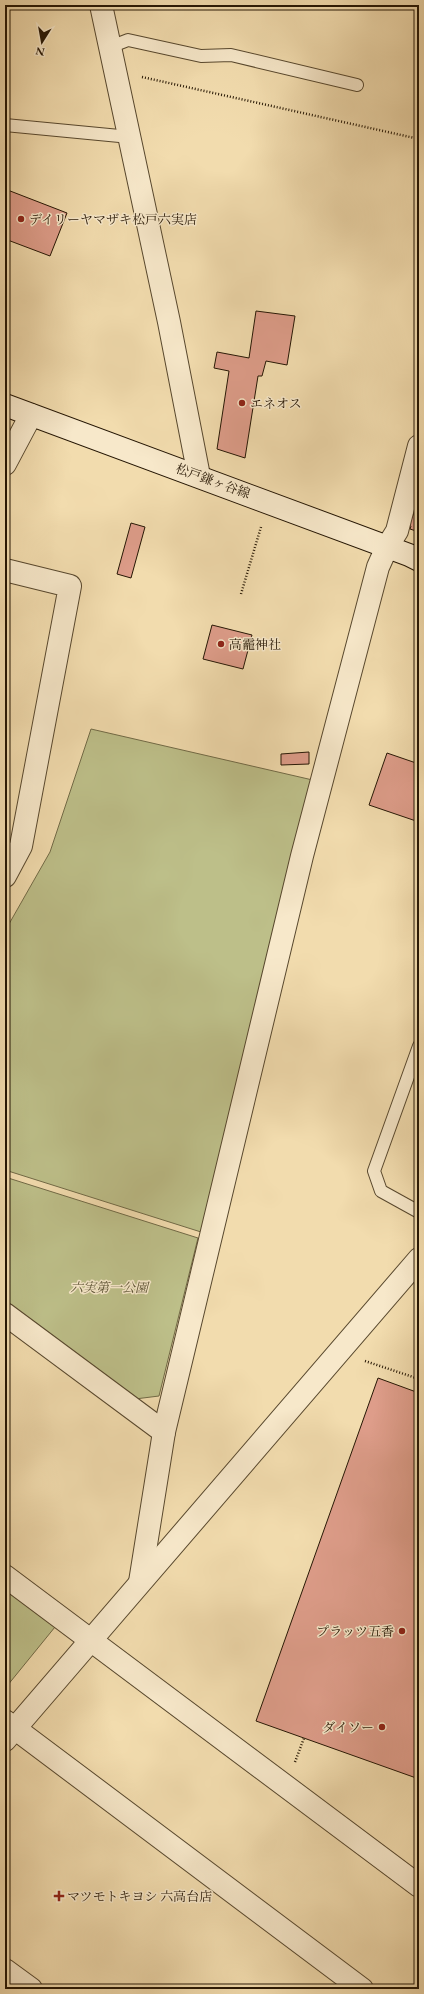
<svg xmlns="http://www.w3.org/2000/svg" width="424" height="1994" viewBox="0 0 424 1994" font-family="'EB Garamond','Noto Serif JP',serif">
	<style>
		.green { fill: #bdbf89; stroke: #716a46 }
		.building { fill: #de9d8a; stroke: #251604 }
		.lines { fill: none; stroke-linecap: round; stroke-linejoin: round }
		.service-casing { stroke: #58482e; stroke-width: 14 }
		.minor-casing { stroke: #58482e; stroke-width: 24 }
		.tertiary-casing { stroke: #58482e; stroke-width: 24 }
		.secondary-casing { stroke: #251604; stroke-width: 24 }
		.path { stroke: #251604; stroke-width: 2.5; stroke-dasharray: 1 2; stroke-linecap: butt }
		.service { stroke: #f7e8ca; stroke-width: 12 }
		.minor { stroke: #f7e8ca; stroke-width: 22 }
		.tertiary { stroke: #f7e8ca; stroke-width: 22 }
		.secondary { stroke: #f7e8ca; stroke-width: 22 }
		.poi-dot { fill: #8f2418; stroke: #f7e8ca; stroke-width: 1.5 }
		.labels { text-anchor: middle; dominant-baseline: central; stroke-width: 3; stroke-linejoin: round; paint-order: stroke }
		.poi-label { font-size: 13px; fill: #251604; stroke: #f7e8ca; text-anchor: start }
		.street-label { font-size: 13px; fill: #251604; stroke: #f7e8ca }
		.park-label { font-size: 13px; font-style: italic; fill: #5a5133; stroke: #f7e8ca }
	</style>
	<rect width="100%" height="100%" fill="#f2dcae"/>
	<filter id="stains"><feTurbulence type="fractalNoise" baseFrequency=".005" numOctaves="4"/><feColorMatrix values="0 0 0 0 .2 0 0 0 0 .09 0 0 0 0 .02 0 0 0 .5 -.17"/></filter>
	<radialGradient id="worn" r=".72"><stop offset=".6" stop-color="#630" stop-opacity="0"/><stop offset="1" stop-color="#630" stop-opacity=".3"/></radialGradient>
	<!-- green -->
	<g class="green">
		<polygon points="91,729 317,781 201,1232 5,1170 5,931 50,852"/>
		<polygon points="5,1177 198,1238 159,1396 135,1399 5,1302"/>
		<polygon points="5,1590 55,1627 7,1686 5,1684"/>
	</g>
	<!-- building -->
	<g class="building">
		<polygon points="5,189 67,213 50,256 5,239"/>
		<polygon points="256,311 295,316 287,365 266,361 262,376 258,376 245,458 217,449 229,371 214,368 217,352 249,358"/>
		<polygon points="417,497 419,497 419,532 410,529 411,526 409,525 415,510 412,509"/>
		<polygon points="131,523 145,527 131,578 117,574"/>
		<polygon points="212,625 252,635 243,669 203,659"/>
		<polygon points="309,752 309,764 281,765 281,754"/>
		<polygon points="387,753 419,764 419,822 369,805"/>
		<polygon points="378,1378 419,1393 419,1779 256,1721"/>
	</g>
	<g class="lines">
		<!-- service casing -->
		<g class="service-casing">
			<g id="service">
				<polyline points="110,47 128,40 201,56 231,55 357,85"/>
				<polyline points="5,125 130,137"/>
				<polyline points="419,1046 374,1171 381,1191 419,1212"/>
			</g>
		</g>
		<!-- minor casing -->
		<g class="minor-casing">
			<g id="minor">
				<polyline points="101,5 169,322 199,476"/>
				<polyline points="5,464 31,415"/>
				<polyline points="5,570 70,586 21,846 5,876"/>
				<polyline points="5,1314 164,1432"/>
				<polyline points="5,1576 419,1886"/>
				<polyline points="140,1582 164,1432 302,856 378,567 387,547 397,531 419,446"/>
				<polyline points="5,1721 362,1989"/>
				<polyline points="5,1970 31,1989"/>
			</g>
		</g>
		<!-- tertiary casing -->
		<g class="tertiary-casing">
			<polyline id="tertiary" points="5,1740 419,1259"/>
		</g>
		<!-- secondary casing -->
		<g class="secondary-casing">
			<polyline id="secondary" points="5,405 409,555 419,560"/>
		</g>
		<!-- path -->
		<g class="path">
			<polyline points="142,77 419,139"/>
			<polyline points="241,594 261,527"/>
			<polyline points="365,1361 419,1379"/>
			<polyline points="295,1762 304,1738"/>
		</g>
		<!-- service -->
		<use href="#service" class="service"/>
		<!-- minor -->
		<use href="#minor" class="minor"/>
		<!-- tertiary -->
		<use href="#tertiary" class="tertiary"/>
		<!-- secondary -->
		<use href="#secondary" class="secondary"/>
	</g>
	<!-- markers -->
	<g class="poi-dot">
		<circle cx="21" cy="219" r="4"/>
		<circle cx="242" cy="403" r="4"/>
		<circle cx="221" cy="644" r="4"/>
		<circle cx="402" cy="1631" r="4"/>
		<circle cx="382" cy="1727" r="4"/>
		<path d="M57 1890h4v4h4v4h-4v4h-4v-4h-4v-4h4z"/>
	</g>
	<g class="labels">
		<!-- poi labels -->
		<g class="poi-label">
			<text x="29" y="219">デイリーヤマザキ松戸六実店</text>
			<text x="250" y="403">エネオス</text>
			<text x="229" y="644">高靇神社</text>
			<text x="394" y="1631" text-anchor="end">プラッツ五香</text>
			<text x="374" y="1727" text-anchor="end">ダイソー</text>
			<text x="67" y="1896">マツモトキヨシ 六高台店</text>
		</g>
		<!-- street labels -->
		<g class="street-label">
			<text transform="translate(213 481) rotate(20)">松戸鎌ヶ谷線</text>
		</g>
		<!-- park labels -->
		<g class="park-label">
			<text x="109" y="1287">六実第一公園</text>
		</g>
	</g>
	<!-- margin -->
	<rect width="424" height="1994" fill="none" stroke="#f2dcae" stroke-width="20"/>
	<rect x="6" y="6" width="412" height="1982" fill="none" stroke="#251604" stroke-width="2"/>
	<rect x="10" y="10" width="404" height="1974" fill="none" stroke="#251604"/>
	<!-- north arrow -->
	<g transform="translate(42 42) rotate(191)" stroke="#f7e8ca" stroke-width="3" paint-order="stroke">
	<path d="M0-3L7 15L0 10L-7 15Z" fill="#251604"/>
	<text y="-6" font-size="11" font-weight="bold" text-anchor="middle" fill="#251604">N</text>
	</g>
	<rect width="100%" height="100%" filter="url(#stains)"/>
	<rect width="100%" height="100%" fill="url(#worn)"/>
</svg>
